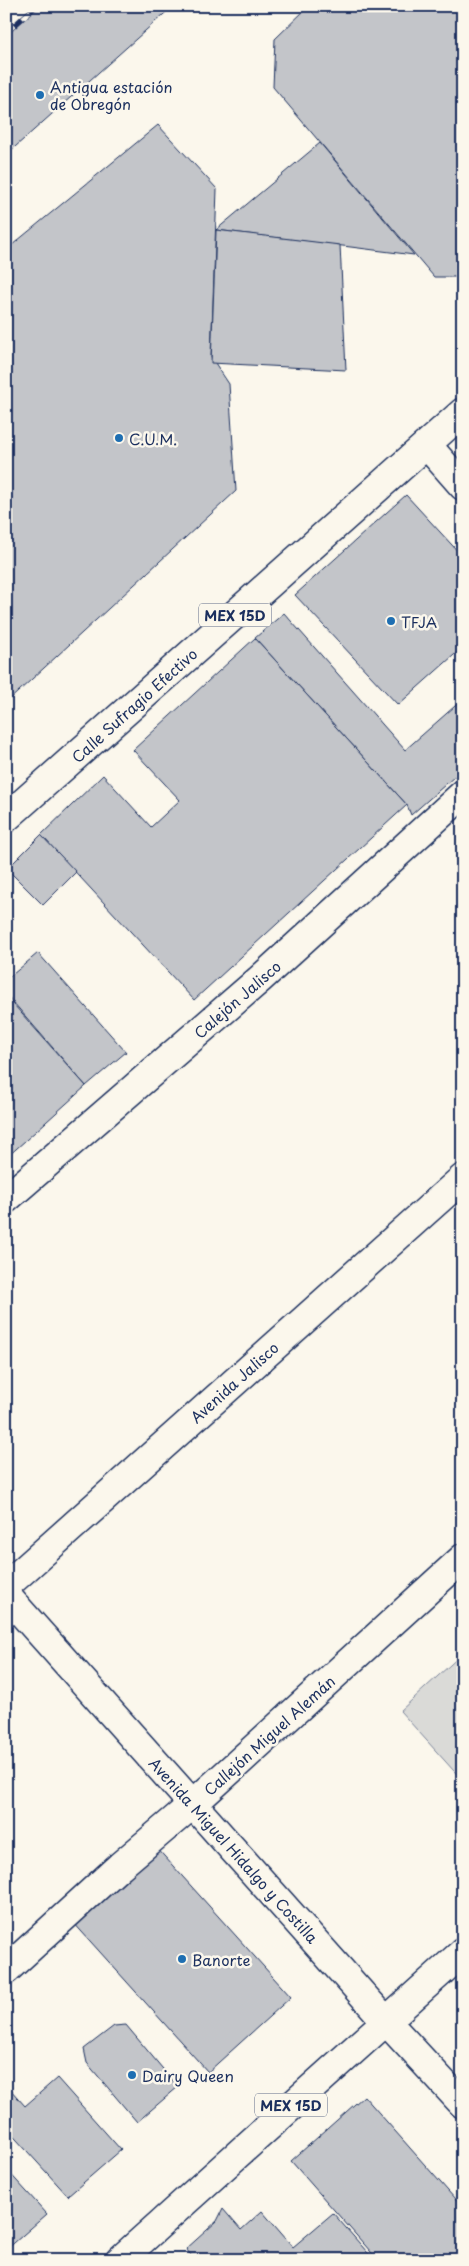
<svg xmlns="http://www.w3.org/2000/svg" width="469" height="2266" viewBox="0 0 469 2266" font-family="'Playpen Sans',sans-serif">
	<style>
		.green { fill: #dadad7; stroke: #7a849a }
		.building { fill: #c3c5c9; stroke: #1b2f5e }
		.lines { fill: none; stroke-linecap: round; stroke-linejoin: round }
		.minor-casing { stroke: #1b2f5e; stroke-width: 31 }
		.major-casing { stroke: #1b2f5e; stroke-width: 31 }
		.highway-casing { stroke: #1b2f5e; stroke-width: 31 }
		.minor { stroke: #fbf7ec; stroke-width: 28 }
		.major { stroke: #fbf7ec; stroke-width: 28 }
		.highway { stroke: #fbf7ec; stroke-width: 28 }
		.rail-casing { stroke: #1b2f5e; stroke-width: 5.5 }
		.rail { stroke: #fbf7ec; stroke-width: 4; stroke-dasharray: 11; stroke-linecap: butt }
		.poi-dot { fill: #1f6fb2; stroke: #fbf7ec; stroke-width: 2 }
		.labels { text-anchor: middle; dominant-baseline: central; stroke-width: 5; stroke-linejoin: round; paint-order: stroke }
		.shield { fill: #fbf7ec; stroke: #5e6b89; stroke-width: 1 }
		.shield-label { font-size: 14px; font-weight: bold; fill: #1b2f5e }
		.poi-label { font-size: 15px; fill: #1b2f5e; stroke: #fbf7ec; text-anchor: start }
		.street-label { font-size: 15px; fill: #1b2f5e; stroke: #fbf7ec }
	</style>
	<rect width="100%" height="100%" fill="#fbf7ec"/>
	<filter id="ink" filterUnits="userSpaceOnUse"><feTurbulence type="fractalNoise" baseFrequency=".02" numOctaves="2"/><feDisplacementMap in="SourceGraphic" scale="10" xChannelSelector="R" yChannelSelector="G"/><feConvolveMatrix kernelMatrix="1 2 1 2 8 2 1 2 1" color-interpolation-filters="sRGB"/></filter>
	<g filter="url(#ink)">
		<!-- green -->
		<polygon class="green" points="463,1653 463,1781 400,1711"/>
		<!-- building -->
		<g class="building">
			<polygon points="38,6 173,6 6,155 6,35"/>
			<polygon points="309,6 463,6 463,277 434,277 273,87 275,39"/>
			<polygon points="158,125 217,189 211,357 229,384 236,491 6,703 6,250"/>
			<polygon points="320,143 414,255 216,230"/>
			<polygon points="216,230 340,245 346,370 211,363"/>
			<polygon points="406,495 463,557 463,647 398,705 295,595"/>
			<polygon points="284,613 405,750 463,699 463,769 411,815 407,805 255,638"/>
			<polygon points="255,638 407,805 194,1000 41,835 103,775 151,827 180,800 133,750"/>
			<polygon points="41,835 76,872 43,905 7,869"/>
			<polygon points="38,953 126,1052 86,1086 6,994 6,980"/>
			<polygon points="6,996 86,1086 6,1158"/>
			<polygon points="155,1846 291,1997 208,2072 72,1921"/>
			<polygon points="126,2025 178,2087 137,2122 87,2063 84,2049 114,2026"/>
			<polygon points="57,2078 121,2150 68,2196 6,2128 6,2093 10,2089 25,2106"/>
			<polygon points="364,2096 463,2208 463,2260 378,2260 291,2161"/>
			<polygon points="6,2169 47,2214 6,2250"/>
			<polygon points="223,2209 241,2230 262,2211 293,2247 333,2213 374,2260 195,2260 186,2249 217,2221"/>
		</g>
		<g class="lines">
			<!-- minor casing -->
			<g class="minor-casing">
				<g id="minor">
					<polyline points="6,1199 260,979 463,794"/>
					<polyline points="6,1595 386,2021 463,2104"/>
					<polyline points="6,1970 120,1866 193,1804 463,1558"/>
				</g>
			</g>
			<!-- major casing -->
			<g class="major-casing">
				<g id="major">
					<polyline points="427,445 463,486"/>
					<polyline points="6,818 463,412"/>
					<polyline points="6,1586 463,1178"/>
				</g>
			</g>
			<!-- highway casing -->
			<g class="highway-casing">
				<polyline id="highway" points="120,2260 463,1952"/>
			</g>
			<!-- minor -->
			<use href="#minor" class="minor"/>
			<!-- major -->
			<use href="#major" class="major"/>
			<!-- highway -->
			<use href="#highway" class="highway"/>
			<!-- rail casing -->
			<g class="rail-casing">
				<polyline id="rail" points="6,33 36,6"/>
			</g>
			<!-- rail -->
			<use href="#rail" class="rail"/>
		</g>
	</g>
	<!-- markers -->
	<g class="poi-dot">
		<circle cx="40" cy="95" r="5"/>
		<circle cx="119" cy="438" r="5"/>
		<circle cx="391" cy="621" r="5"/>
		<circle cx="182" cy="1959" r="5"/>
		<circle cx="132" cy="2075" r="5"/>
	</g>
	<g class="labels">
		<!-- shield labels -->
		<g class="shield">
			<rect x="199" y="603.5" width="72" height="23" rx="4"/>
			<rect x="255" y="2093.5" width="72" height="23" rx="4"/>
		</g>
		<g class="shield-label">
			<text x="235" y="615">MEX 15D</text>
			<text x="291" y="2105">MEX 15D</text>
		</g>
		<!-- poi labels -->
		<g class="poi-label">
			<text x="50" y="86">Antigua estación<tspan x="50" dy="17">de Obregón</tspan></text>
			<text x="129" y="438">C.U.M.</text>
			<text x="401" y="621">TFJA</text>
			<text x="192" y="1959">Banorte</text>
			<text x="142" y="2075">Dairy Queen</text>
		</g>
		<!-- street labels -->
		<g class="street-label">
			<text transform="translate(134 705) rotate(-42)">Calle Sufragio Efectivo</text>
			<text transform="translate(237 999) rotate(-41)">Calejón Jalisco</text>
			<text transform="translate(234 1382) rotate(-42)">Avenida Jalisco</text>
			<text transform="translate(269 1735) rotate(-42)">Callejón Miguel Alemán</text>
			<text transform="translate(234 1850) rotate(48)">Avenida Miguel Hidalgo y Costilla</text>
		</g>
	</g>
	<!-- margin -->
	<rect width="469" height="2266" fill="none" stroke="#fbf7ec" stroke-width="25"/>
	<rect x="12" y="12" width="444" height="2241" fill="none" stroke="#1b2f5e" stroke-width="2" filter="url(#ink)"/>
</svg>
